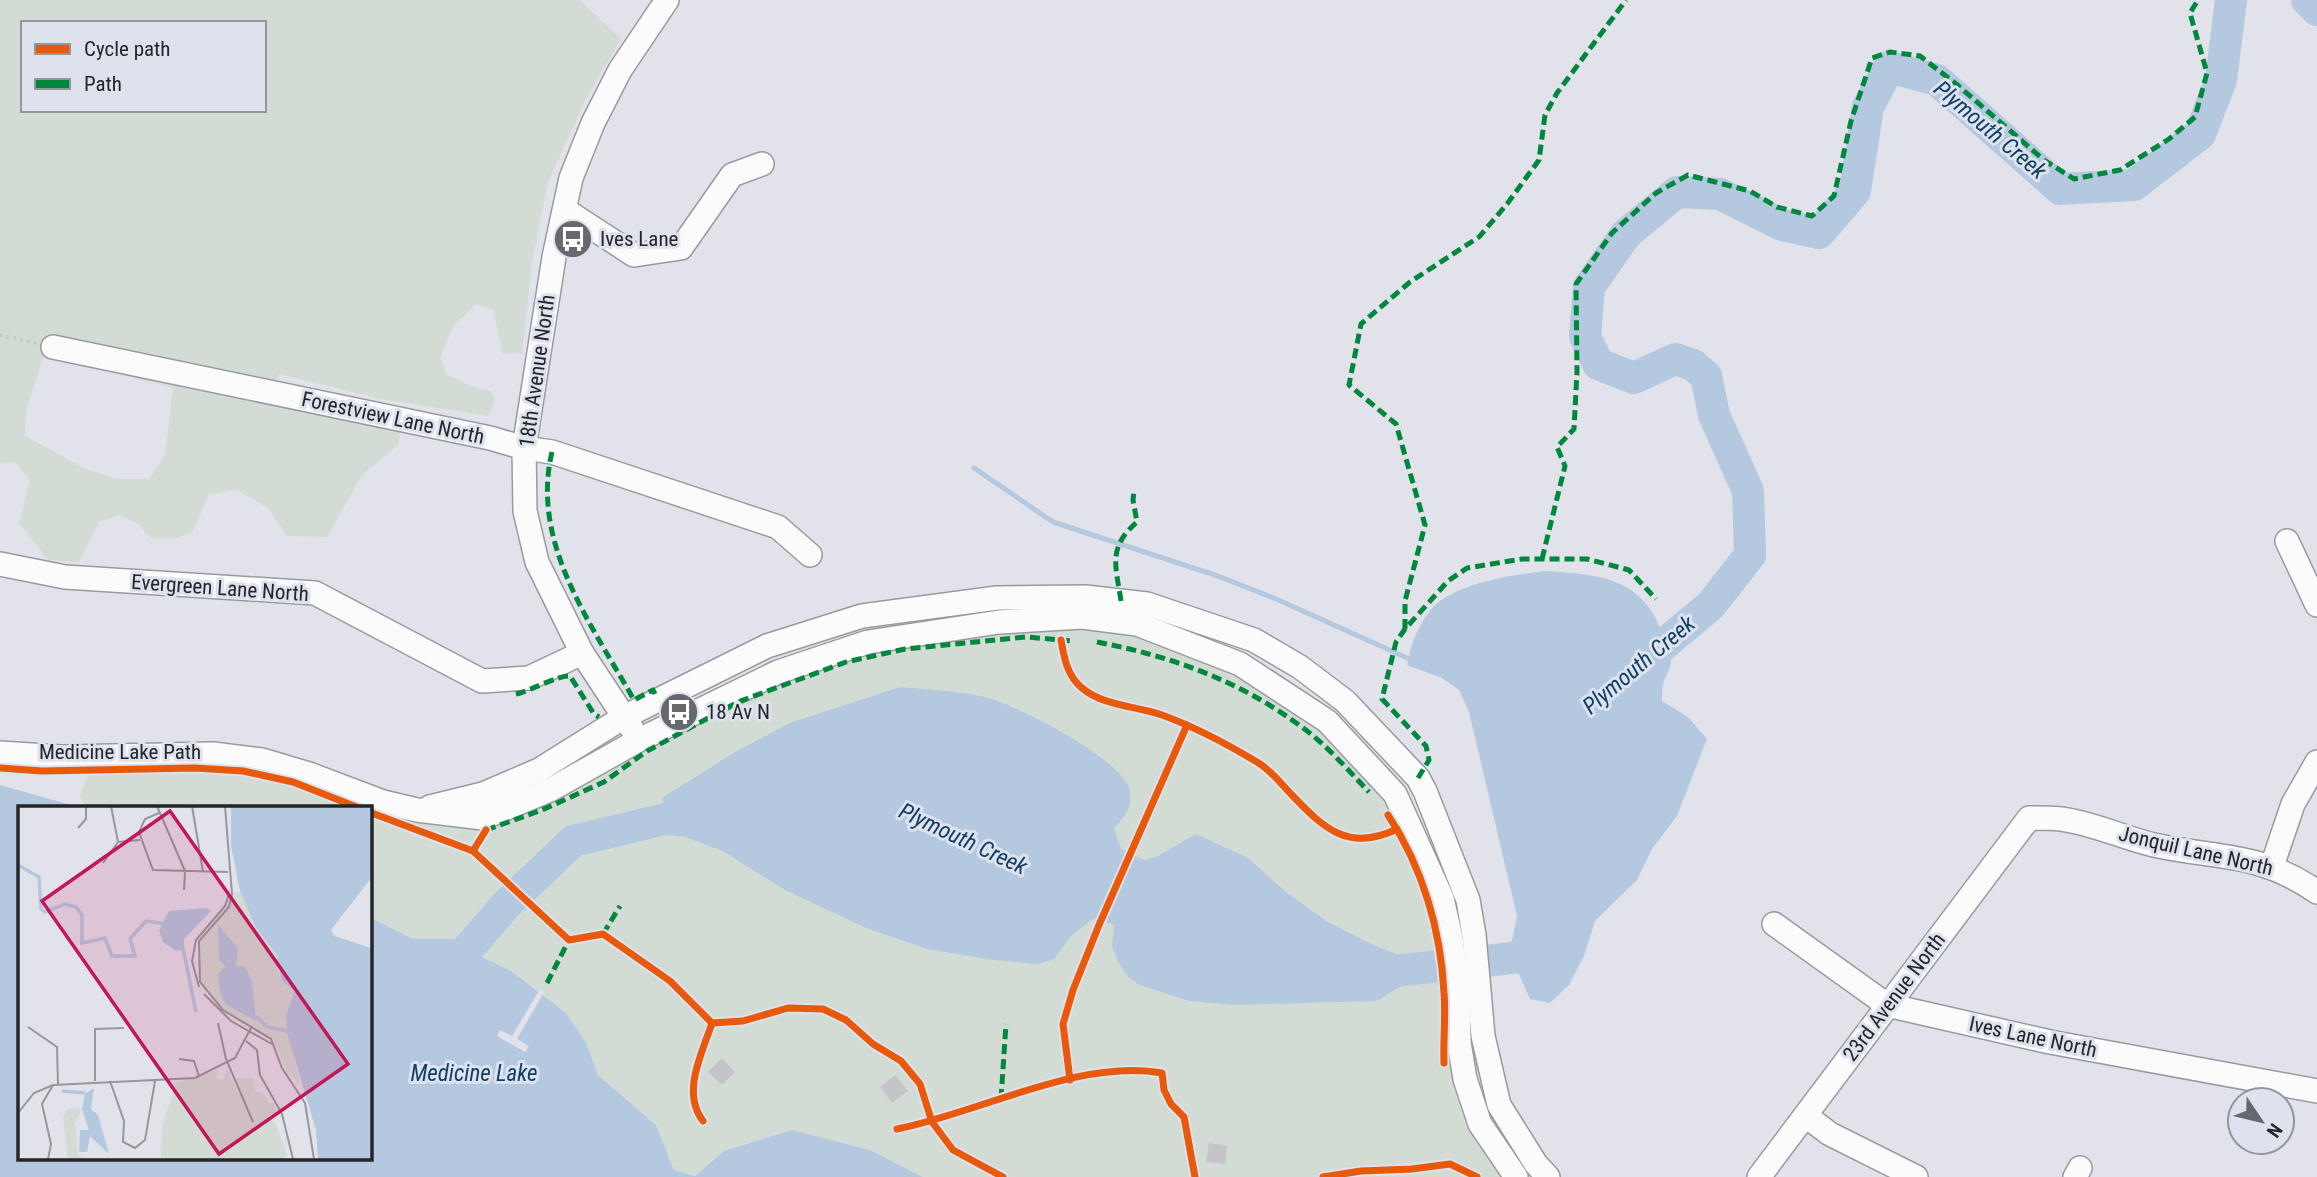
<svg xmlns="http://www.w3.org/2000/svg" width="2317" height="1177" viewBox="0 0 2317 1177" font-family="'Roboto Condensed',sans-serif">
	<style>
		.green { fill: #d2dcd5; fill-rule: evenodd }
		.water { fill: #b4c9e0 }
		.pier { fill: #e2e3ea }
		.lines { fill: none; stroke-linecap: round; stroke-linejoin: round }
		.stream { stroke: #b4c9e0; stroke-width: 5 }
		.river { stroke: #b4c9e0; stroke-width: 32 }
		.building { fill: #c4c4c9 }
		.minor-casing { stroke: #999a9f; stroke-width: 26 }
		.path { stroke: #c1c2c4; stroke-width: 3.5; stroke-dasharray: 2 5; stroke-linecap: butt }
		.minor { stroke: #fbfbfc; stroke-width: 23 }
		.quiet { stroke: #00873e; stroke-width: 5; stroke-dasharray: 10 5; stroke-linecap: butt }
		.cycleway-casing { stroke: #dee2ed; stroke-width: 11 }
		.cycleway { stroke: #e8590c; stroke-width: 7 }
		.labels { text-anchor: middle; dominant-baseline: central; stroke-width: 6; stroke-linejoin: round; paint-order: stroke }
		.poi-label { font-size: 21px; fill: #242529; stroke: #dee2ed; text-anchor: start }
		.street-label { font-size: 21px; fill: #242529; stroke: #dee2ed }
		.water-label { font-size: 23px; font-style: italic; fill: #103f65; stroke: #dee2ed }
		.inset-river { fill: none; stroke: #b4c9e0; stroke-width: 3.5 }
		.inset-road { fill: none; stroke: #96979d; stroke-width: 2 }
		.view { fill: #c2185b; fill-opacity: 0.15; stroke: #c2185b; stroke-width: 3.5 }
		.inset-edge { fill: none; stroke: #242529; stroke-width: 3.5 }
	</style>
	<rect width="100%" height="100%" fill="#e2e3ea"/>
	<!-- green -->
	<g class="green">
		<path d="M 0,0 L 580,0 L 621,39 L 585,101 L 548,182 L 532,263 L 522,353 L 503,354 L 493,310 L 476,304 L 454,325 L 440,358 L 447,375 L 471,386 L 491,391 L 495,402 L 488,416 L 381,399 L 279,374 L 273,401 L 400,427 L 399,444 L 362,475 L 327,537 L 287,536 L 268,508 L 237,490 L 209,494 L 193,531 L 177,538 L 151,538 L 138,524 L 119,515 L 99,522 L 79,562 L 48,560 L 19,523 L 30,481 L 15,462 L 0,463 ZM 23,23 L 264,23 L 264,110 L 23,110 ZM 44,355 L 173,388 L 165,455 L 149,479 L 117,479 L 86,469 L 25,436 L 26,410 Z"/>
		<polygon points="1082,617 1137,624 1327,721 1395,794 1442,898 1465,1079 1516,1177 923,1177 870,1150 724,1151 695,1176 674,1170 656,1125 598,1075 586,1043 511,971 467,950 452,939 413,939 369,917 369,810 417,823 458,828 868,642"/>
		<path d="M 113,765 C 145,765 178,765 210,769 C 262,776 312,793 362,808 L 86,808 L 80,796 L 88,775 Z"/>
	</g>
	<!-- water -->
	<g class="water">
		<path d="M 1546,571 C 1598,575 1642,576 1662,633 C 1665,641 1670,651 1671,659 C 1672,667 1665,676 1663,685 C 1662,690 1662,696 1662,701 L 1688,717 L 1707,739 L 1677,816 L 1652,849 L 1637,880 L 1595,921 L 1584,956 L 1569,985 L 1550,1003 L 1530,999 L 1518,972 L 1511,945 L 1517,916 L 1469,712 L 1459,690 L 1442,678 L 1407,665 C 1411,645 1417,627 1430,611 C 1452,583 1513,575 1546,571 Z"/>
		<path d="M 900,687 C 928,690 969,691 995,700 C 1025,711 1123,759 1130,791 C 1133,807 1125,817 1114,828 L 1121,849 L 1144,860 L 1156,857 L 1196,834 L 1248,858 L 1286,892 L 1328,922 L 1369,943 L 1406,958 L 1411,980 L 1377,1001 L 1237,1005 L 1189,1001 L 1140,985 L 1128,977 L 1118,962 L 1112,946 L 1114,925 L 1094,918 L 1072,935 L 1054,959 L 1038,964 L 994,960 L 927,949 L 866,928 L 783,889 L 723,851 L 672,832 L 662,798 L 735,752 L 790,723 Z"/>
		<polygon points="0,785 82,808 19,808 19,1158 369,1158 369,917 413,939 452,939 467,950 511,971 566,1013 586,1043 598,1075 656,1125 674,1170 695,1176 724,1151 792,1130 870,1150 923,1177 0,1177"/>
	</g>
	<!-- pier -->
	<polygon class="pier" points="540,989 544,992 517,1039 529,1046 525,1052 497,1036 500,1030 512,1036"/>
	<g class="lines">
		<!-- stream -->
		<polyline class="stream" points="974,468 1053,522 1215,575 1274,598 1414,661"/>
		<!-- river -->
		<g class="river">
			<polyline points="2307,0 2317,10"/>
			<polyline points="1632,671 1711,605 1750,555 1748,491 1714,415 1706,376 1693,365 1675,359 1634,378 1598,364 1585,336 1589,287 1626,234 1677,192 1720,194 1782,225 1819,233 1855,191 1868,107 1889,67 1937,80 2060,189 2134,185 2200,134 2221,80 2231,0"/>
			<polyline points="1368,974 1547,954 1550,944"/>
			<polyline points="369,1017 467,950 505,906 573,841 665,819 699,822 711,820"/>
		</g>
	</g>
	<!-- building -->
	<g class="building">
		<polygon points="722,1058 735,1072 722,1085 708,1072"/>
		<polygon points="895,1075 908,1091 892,1103 880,1087"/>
		<polygon points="1209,1143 1227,1146 1225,1164 1206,1162"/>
	</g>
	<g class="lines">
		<!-- minor casing -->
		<g class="minor-casing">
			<g id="minor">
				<polyline points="565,210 634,255 681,248 732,175 762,164"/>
				<polyline points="53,347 490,438 524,448 552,452 778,527 810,555"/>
				<polyline points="2287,541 2317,605"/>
				<polyline points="0,564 65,577 315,593 482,681 529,678 582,653"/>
				<polyline points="632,729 582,653 537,562 525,511 524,448 554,257 571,178 593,123 620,70 667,0"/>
				<polyline points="0,753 62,757 213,754 262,760 309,774 383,802 417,810 483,818 550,790 639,740 778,672 868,642 999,622 1082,617 1137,624 1240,664 1327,721 1395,794 1442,898 1451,938 1458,997 1459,1042 1465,1079 1480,1124 1516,1177"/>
				<polyline points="430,807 483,794 539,770 624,717 767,646 862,616 997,598 1085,597 1147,604 1254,640 1300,667 1345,701 1418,778 1425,791 1468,900 1474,935 1483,1036 1499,1105 1536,1164 1548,1177"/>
				<polyline points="2272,866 2293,804 2317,762"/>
				<polyline points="1774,924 1887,1005 2050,1042 2317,1091"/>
				<polyline points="1806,1116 1830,1134 1916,1177"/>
				<path d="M 1759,1177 L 2029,818 C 2040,818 2051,818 2061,819 C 2093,823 2123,838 2154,845 C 2218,859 2260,852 2317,892"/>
				<polyline points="2075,1177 2080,1168"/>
			</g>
		</g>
		<!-- path -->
		<polyline class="path" points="0,335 36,343"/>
		<!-- minor -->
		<use href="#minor" class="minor"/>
		<!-- quiet -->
		<g class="quiet">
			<path d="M 552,452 C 530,543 592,625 634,700 L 653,690 L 655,694"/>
			<polyline points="1542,559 1565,466 1557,447 1574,429 1577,372 1576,284 1612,233 1656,193 1688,175 1750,191 1777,207 1812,216 1834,196 1851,121 1872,58 1890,52 1920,56 1955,83 2044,160 2074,179 2120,170 2169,139 2195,117 2207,73 2190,13 2198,0"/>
			<path d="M 1121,601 C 1116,566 1107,548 1137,522 L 1133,500 L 1134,491"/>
			<polyline points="1405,629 1405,601 1425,525 1396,424 1349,385 1361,324 1410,282 1479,237 1507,204 1539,160 1545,115 1557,93 1626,0"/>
			<path d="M 1097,642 C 1170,656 1238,680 1299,725 C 1325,743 1347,769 1369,792"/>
			<path d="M 516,694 C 530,691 558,675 570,676 L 594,714 L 599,717"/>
			<polyline points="1418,778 1429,760 1426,746 1382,699 1396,642 1405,629 1448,581 1467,568 1522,559 1587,559 1629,570 1656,599"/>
			<polyline points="486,830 542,810 604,782 647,751 738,702 846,662 905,649 1026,637 1074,641"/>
			<polyline points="603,934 620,906"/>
			<polyline points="547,983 569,940"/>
			<polyline points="1001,1099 1006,1024"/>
		</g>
		<!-- cycleway casing -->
		<g class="cycleway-casing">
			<g id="cycleway">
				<path d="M 1061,640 C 1064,657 1067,676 1082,688 C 1103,706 1136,706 1162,715 C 1195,727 1227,744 1257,762 C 1271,770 1281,784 1292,795 C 1325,830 1350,852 1397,829"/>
				<polyline points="0,768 42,771 195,768 243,771 293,782 359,808"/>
				<polyline points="369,812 473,851"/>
				<path d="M 1388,815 C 1423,868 1441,931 1444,993 C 1446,1016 1443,1040 1444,1063"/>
				<polyline points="486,830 473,851 569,940 603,934 670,981 712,1023 743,1021 788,1008 823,1009 846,1020 873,1044 901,1061 920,1084 932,1122 953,1150 1003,1177"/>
				<polyline points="1070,1080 1063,1024 1073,990 1099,925 1187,725"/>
				<path d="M 703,1121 C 681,1092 702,1054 712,1023"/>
				<path d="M 897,1129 C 979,1113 1080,1058 1162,1073 L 1164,1090 L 1171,1104 L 1184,1117 L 1195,1177"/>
				<polyline points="1323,1177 1361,1171 1412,1169 1450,1164 1477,1177"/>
			</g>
		</g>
		<!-- cycleway -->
		<use href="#cycleway" class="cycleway"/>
	</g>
	<!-- icons -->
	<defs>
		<g id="bus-disc" transform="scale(2.0125)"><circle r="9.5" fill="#66686d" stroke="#dee2ed"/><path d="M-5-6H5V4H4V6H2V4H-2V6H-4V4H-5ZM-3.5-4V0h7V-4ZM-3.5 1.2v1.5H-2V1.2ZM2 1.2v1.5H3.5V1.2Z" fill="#fff"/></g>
	</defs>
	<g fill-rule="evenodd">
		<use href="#bus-disc" x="573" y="239"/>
		<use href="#bus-disc" x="679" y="712"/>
	</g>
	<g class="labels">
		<!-- poi labels -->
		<g class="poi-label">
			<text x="600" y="239">Ives Lane</text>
			<text x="706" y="712">18 Av N</text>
		</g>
		<!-- street labels -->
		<g class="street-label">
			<text transform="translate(537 371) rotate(-82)">18th Avenue North</text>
			<text transform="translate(393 418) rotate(12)">Forestview Lane North</text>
			<text transform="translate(220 588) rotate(4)">Evergreen Lane North</text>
			<text x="120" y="752">Medicine Lake Path</text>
			<text transform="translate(2196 851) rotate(13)">Jonquil Lane North</text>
			<text transform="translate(1894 997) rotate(-53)">23rd Avenue North</text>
			<text transform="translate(2033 1037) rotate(12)">Ives Lane North</text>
		</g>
		<!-- water labels -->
		<g class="water-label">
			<text transform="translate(1990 130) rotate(40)">Plymouth Creek</text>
			<text transform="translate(1639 665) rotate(-40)">Plymouth Creek</text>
			<text transform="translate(963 839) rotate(25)">Plymouth Creek</text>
			<text x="474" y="1073">Medicine Lake</text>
		</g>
	</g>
	<!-- overview -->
	<g transform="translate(18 806)">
		<rect width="354" height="354" fill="#e2e3ea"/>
		<path d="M 222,85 L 238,122 L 258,148 L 260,165 L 277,185 L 268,218 L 282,279 L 269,266 L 256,235 L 215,212 L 182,176 L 181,135 L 214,88 ZM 209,263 L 221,289 L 217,272 L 235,272 L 237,285 L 246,288 L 251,297 L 256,297 L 257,306 L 250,311 L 258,318 L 268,347 L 266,353 L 143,353 L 144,320 L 158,277 L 200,264 L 198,273 L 206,273 ZM 50,302 L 64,303 L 57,317 L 60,349 L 67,353 L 50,353 L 45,311 Z" fill="#d2dcd5"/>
		<path d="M 213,0 L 353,0 L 353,72 L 313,124 L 316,130 L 353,142 L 353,353 L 300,353 L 298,324 L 269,227 L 268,209 L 277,185 L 264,175 L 258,148 L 238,122 L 222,85 L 213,40 ZM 189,102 L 193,105 L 166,133 L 166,144 L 158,145 L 145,136 L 141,124 L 151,105 ZM 200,119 L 220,142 L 218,159 L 227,161 L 234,175 L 238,215 L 207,198 L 202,186 L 200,167 L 208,161 L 201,154 ZM 76,282 L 73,303 L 80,309 L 91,348 L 72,330 L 69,346 L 61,346 L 62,324 L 71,324 L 64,303 L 67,288 Z" fill="#b4c9e0"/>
		<path class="inset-river" d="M 0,59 L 21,71 L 23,103 L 27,106 L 47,98 L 58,101 L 64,109 L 64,137 L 87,132 L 94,150 L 117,150 L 112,133 L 128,115 L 149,118M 165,142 L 178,206M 238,210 L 249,221 L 273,226M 44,285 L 67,287"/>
		<path class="inset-road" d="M 139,0 L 167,65 L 166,84M 174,0 L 185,66M 207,0 L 214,88 L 211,101 L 181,135 L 182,176 L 205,204 L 253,233 L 264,262 L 287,297 L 296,353M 141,7 L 127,13 L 121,26 L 135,64 L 210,66M 60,22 L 68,13 L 68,0M 100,36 L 122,34M 85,57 L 100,36 L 93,0M 181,181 L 174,155 L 178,134 L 207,100 L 211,88M 186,188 L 213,215 L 254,238M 200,217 L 208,253 L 235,316M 10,221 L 39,241 L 40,279M 228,235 L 239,244 L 242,269 L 264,308 L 275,353M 161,253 L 176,255 L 181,270M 77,275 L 77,223 L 106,222M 92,275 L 106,315 L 105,336 L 117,342 L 127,334 L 137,275M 0,307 L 16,287 L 35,279 L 177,272 L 217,252 L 233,222M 30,353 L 33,338 L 24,298 L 35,279"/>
		<path class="view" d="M 152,5 L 330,258 L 201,348 L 24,95 Z"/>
		<rect width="354" height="354" class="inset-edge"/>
	</g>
	<!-- legend -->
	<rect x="21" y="21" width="245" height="91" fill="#dee2ed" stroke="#94969f" stroke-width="2"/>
	<rect x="35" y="44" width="35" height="10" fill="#e8590c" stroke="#94969f" stroke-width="2"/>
	<text x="84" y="56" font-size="21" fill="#242529">Cycle path</text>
	<rect x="35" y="79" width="35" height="10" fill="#00873e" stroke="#94969f" stroke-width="2"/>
	<text x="84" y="91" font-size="21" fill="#242529">Path</text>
	<!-- north arrow -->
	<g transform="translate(2261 1121) rotate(125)"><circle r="33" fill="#dee2ed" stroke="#94969f" stroke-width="2"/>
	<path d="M0-5L12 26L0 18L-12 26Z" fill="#66686d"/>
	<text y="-10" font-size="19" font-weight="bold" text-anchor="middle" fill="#242529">N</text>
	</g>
</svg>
